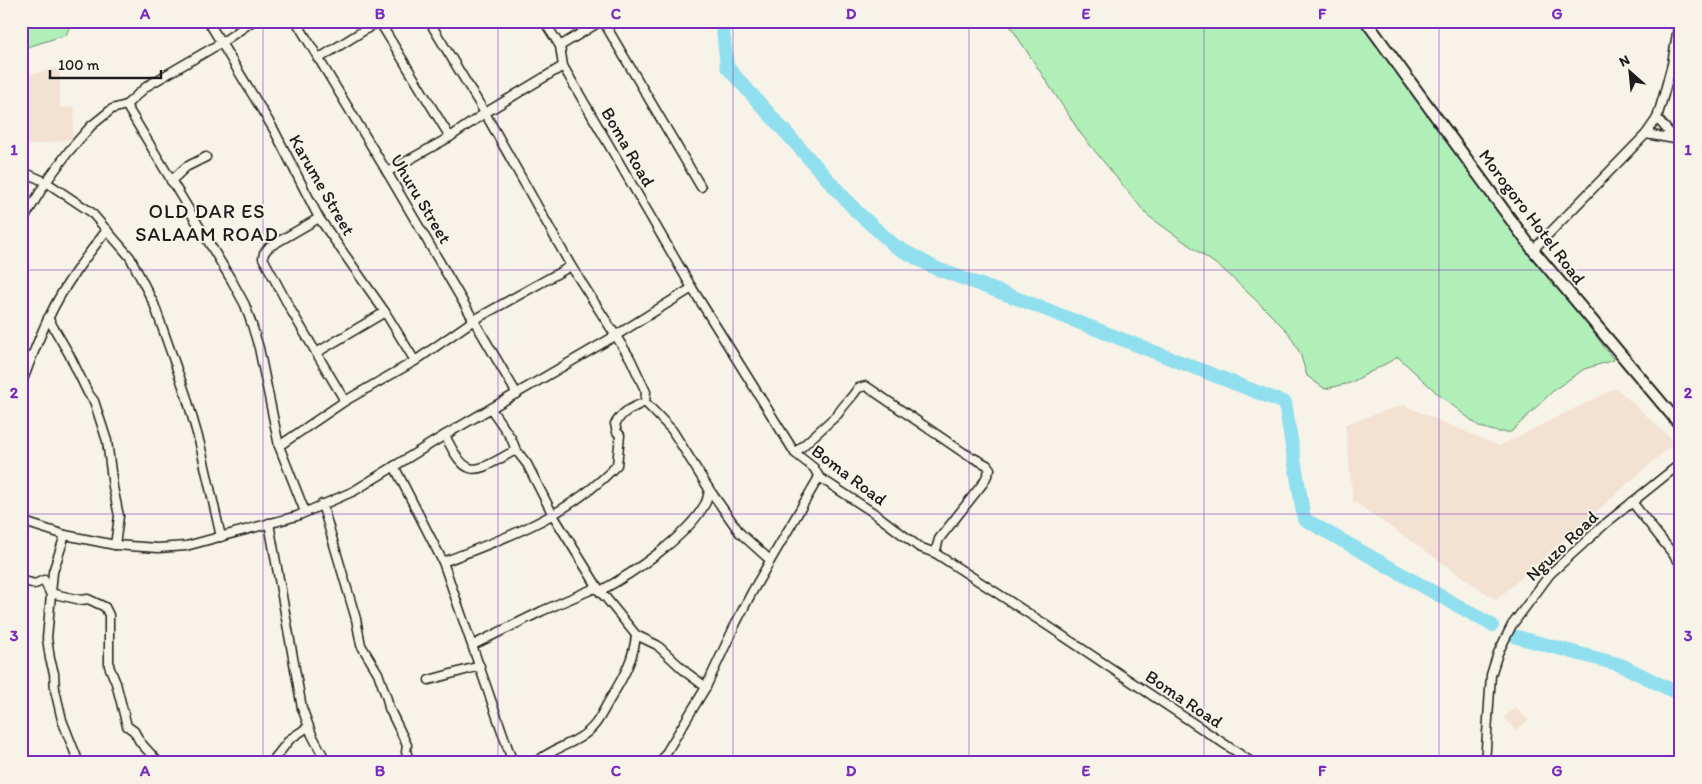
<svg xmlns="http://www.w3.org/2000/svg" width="1702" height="784" viewBox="0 0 1702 784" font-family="Itim,sans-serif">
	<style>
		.built { fill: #f3e1d2 }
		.green { fill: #b0f0b8; stroke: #66866a }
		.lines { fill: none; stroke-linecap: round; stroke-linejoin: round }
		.river { stroke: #90dfee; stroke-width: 14 }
		.minor-casing { stroke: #1c1c1c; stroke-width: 11 }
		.tertiary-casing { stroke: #1c1c1c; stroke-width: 14 }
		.minor { stroke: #f7f3e8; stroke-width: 8 }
		.tertiary { stroke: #f7f3e8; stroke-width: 10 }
		.grid { fill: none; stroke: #7b2cbf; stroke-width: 1; stroke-opacity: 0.55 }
		.labels { text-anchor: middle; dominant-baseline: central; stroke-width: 4; stroke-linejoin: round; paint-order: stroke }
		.street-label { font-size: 18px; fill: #1c1c1c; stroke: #f7f3e8 }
		.quarter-label { font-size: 20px; letter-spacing: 1px; fill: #1c1c1c; stroke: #f7f3e8 }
		.neatline { fill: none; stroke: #7b2cbf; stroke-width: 2 }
		.grid-label { font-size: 16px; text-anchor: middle; font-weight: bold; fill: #7b2cbf }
	</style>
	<rect width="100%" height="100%" fill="#f7f3e8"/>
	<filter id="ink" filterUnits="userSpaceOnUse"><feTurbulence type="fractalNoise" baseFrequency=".02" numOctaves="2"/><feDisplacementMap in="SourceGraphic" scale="10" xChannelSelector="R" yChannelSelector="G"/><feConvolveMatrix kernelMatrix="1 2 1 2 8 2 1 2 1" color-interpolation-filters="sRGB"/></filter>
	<g filter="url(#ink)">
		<!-- built -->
		<g class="built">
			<polygon points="60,68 60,108 75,107 72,139 21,147 21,76"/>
			<polygon points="1616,388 1675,442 1496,600 1353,501 1345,424 1403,405 1499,446"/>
			<polygon points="1515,707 1528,720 1516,731 1504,718"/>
		</g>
		<!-- green -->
		<g class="green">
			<polygon points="21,21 72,21 66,35 21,49"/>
			<polygon points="1007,21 1361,21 1614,360 1584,369 1554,390 1511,432 1498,432 1480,427 1438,394 1398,357 1350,383 1325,389 1307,376 1300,353 1288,332 1264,308 1224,270 1147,215 1081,134"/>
		</g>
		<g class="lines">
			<!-- river -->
			<g class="river">
				<polyline points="722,21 727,67 857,212 895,246 935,268 1024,301 1285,403 1304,519 1492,625"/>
				<polyline points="1517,637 1621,665 1681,695"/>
			</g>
			<!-- minor casing -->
			<g class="minor-casing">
				<g id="minor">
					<polyline points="208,21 274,130 319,218 385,312 415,361"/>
					<polyline points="296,21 387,172 517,394"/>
					<polyline points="379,21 450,137"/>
					<path d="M 429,21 L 485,113 L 571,266 L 630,358 L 646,392 L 645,402 L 672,430 L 709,489 C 708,495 708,499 705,504 C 688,536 632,574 600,591"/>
					<polyline points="544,21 560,46 563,66 692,288 795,453 814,468 819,477 874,513 919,547 935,553 1048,626 1253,763"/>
					<polyline points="603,21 701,187"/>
					<polyline points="560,46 601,21"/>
					<polyline points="318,59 379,21 381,25 387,21"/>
					<polyline points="126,105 232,281 245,305 252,325 259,348 279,446 305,512"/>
					<polyline points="1657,118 1675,139"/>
					<polyline points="1646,134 1675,139 1681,143"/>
					<polyline points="21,171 46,182 91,212 130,257 154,304 186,395 200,444 221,537"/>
					<polyline points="387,172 450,137 485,113 563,66"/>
					<polyline points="171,181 186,167 206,157"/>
					<polyline points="319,218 269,247 264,253 263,258 292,312 345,401"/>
					<polyline points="21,224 46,182 69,151 91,126 112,109 126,105 147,86 221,43 253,21"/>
					<polyline points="1533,250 1646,134 1657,118 1664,94 1672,64 1679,21"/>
					<polyline points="48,318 69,354 88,393 94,401 107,441 113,487 119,516 115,545"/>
					<polyline points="316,353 385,312"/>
					<path d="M 21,385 C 30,362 38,339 49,317 C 64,285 85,258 107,230"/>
					<polyline points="491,409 511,438 516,450 527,464 553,515 600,591"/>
					<path d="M 445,435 C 468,484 476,471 516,450"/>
					<polyline points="279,446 345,401 415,361 474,320 571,266"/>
					<path d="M 795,453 L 838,414 C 844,404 852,398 858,388 L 866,386 L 964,453 L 987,465 L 990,469 L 984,482 L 939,539 L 935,553"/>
					<polyline points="394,466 443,562 513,763"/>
					<polyline points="709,489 740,533 770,560"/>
					<polyline points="1632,502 1681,564"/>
					<polyline points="322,504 356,619 361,645 378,673 387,699 389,708 407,745 406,752 411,763"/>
					<polyline points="21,521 65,535 115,545 158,548 186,546 297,516 354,491 445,435 615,336 692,288"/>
					<polyline points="269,523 302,708 312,735 327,763"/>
					<polyline points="65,535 53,572 47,638 50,659 54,673 55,690 62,720 79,763"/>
					<path d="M 443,562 C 506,538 569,516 617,465 L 620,435 L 617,432 L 615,424 C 624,410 630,409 645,402"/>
					<polyline points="21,580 35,584 44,580 50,593 81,600 88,599 105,607 109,615 109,666 116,683 127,726 134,731 140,742 159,763"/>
					<polyline points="597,589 606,598 636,635 657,645 687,673 706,687"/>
					<polyline points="473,645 542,611 595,588"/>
					<polyline points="429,680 480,666"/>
					<polyline points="271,763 290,739 308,727"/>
					<path d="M 535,763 C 548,751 564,747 579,738 C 599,726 601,713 612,696 C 624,676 634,658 636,635"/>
					<polyline points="660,763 706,687 736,623 752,592 819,477"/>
					<polyline points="1485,763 1491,675 1498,653 1512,625 1550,574 1605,524 1681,463"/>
				</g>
			</g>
			<!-- tertiary casing -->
			<g class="tertiary-casing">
				<polyline id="tertiary" points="1366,21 1533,250 1681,426"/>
			</g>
			<!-- minor -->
			<use href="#minor" class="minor"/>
			<!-- tertiary -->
			<use href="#tertiary" class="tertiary"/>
		</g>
	</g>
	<!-- grid -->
	<path class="grid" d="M 263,21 L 263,763M 498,21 L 498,763M 733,21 L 733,763M 969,21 L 969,763M 1204,21 L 1204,763M 1439,21 L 1439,763M 21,270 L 1681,270M 21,514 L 1681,514"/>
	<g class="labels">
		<!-- street labels -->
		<g class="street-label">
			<text transform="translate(628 147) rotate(60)">Boma Road</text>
			<text transform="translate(322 185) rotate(60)">Karume Street</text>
			<text transform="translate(421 199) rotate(59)">Uhuru Street</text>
			<text transform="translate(1532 217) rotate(53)">Morogoro Hotel Road</text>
			<text transform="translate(849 475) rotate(37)">Boma Road</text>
			<text transform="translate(1562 546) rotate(-44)">Nguzo Road</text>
			<text transform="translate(1184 699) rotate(34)">Boma Road</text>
		</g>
		<!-- quarter labels -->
		<g class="quarter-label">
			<text x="207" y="211">OLD DAR ES<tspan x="207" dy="23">SALAAM ROAD</tspan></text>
		</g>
	</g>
	<!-- margin -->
	<rect width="1702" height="784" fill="none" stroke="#f7f3e8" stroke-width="55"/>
	<!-- north arrow -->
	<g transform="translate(1630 72) rotate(333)" stroke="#f7f3e8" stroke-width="4" paint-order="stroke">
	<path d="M0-4L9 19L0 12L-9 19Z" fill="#1c1c1c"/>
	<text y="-8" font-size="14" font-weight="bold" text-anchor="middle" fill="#1c1c1c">N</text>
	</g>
	<!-- scale -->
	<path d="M50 70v8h111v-8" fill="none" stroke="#1c1c1c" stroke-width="2.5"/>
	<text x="58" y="70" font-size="15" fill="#1c1c1c" stroke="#f7f3e8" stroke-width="4" paint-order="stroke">100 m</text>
	<rect x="28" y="28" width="1646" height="728" class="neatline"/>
	<g class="grid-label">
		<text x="145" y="19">A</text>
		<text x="380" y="19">B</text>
		<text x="616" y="19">C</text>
		<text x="851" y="19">D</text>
		<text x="1086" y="19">E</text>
		<text x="1322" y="19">F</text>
		<text x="1557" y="19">G</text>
		<text x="14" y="155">1</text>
		<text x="1688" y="155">1</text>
		<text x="14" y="398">2</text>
		<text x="1688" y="398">2</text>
		<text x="14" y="641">3</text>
		<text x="1688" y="641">3</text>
		<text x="145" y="776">A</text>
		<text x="380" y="776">B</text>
		<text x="616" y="776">C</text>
		<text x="851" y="776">D</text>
		<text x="1086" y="776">E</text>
		<text x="1322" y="776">F</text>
		<text x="1557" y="776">G</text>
	</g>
</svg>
